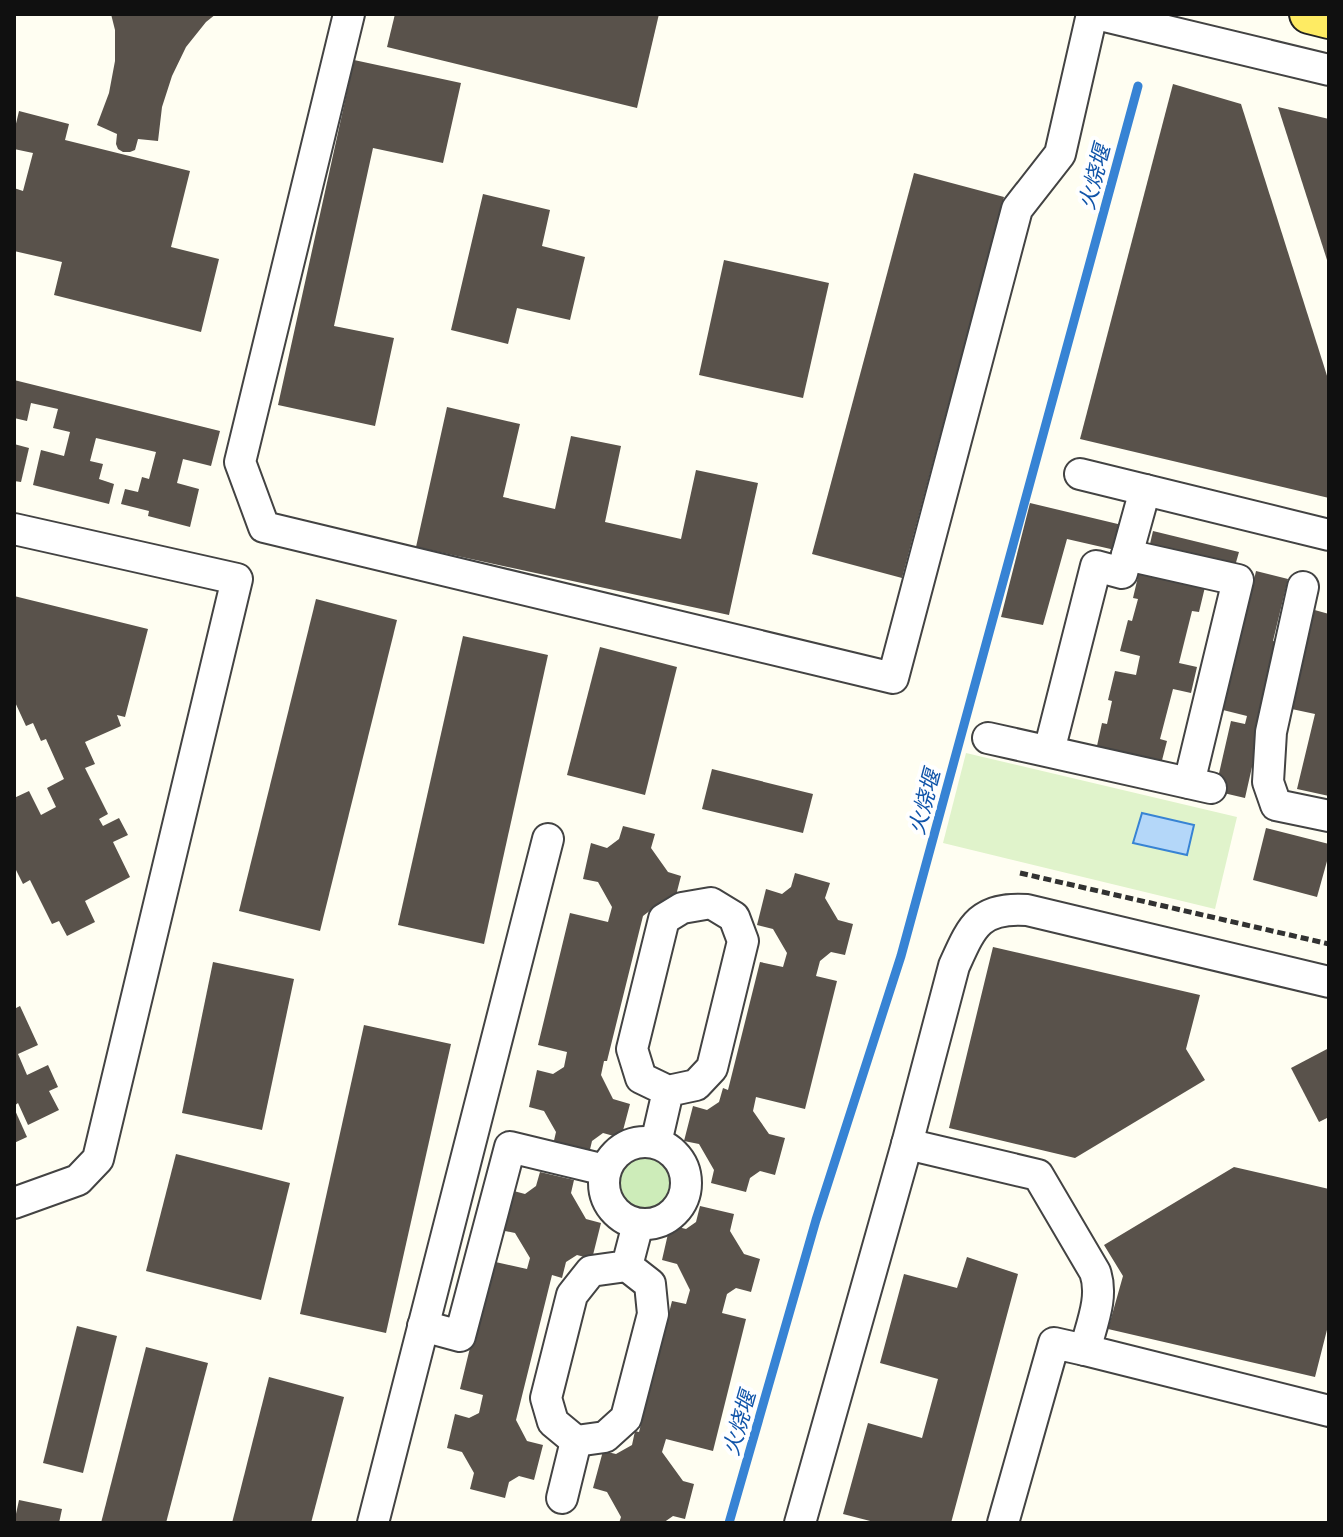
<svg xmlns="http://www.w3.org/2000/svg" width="1343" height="1537" viewBox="0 0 1343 1537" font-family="Merriweather,'Noto Sans SC',serif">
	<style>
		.green { fill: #cdecb9 }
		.pitch { fill: #e0f3cb }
		.water { fill: #b4d7f9; stroke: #3783d4; stroke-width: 2 }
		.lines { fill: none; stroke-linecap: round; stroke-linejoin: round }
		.stream { stroke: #3783d4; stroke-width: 9 }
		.building { fill: #59524b }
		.minor-casing { stroke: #434343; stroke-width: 34 }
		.major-casing { stroke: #212121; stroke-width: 42 }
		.path { stroke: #323232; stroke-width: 5; stroke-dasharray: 8 4; stroke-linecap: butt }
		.minor { stroke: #fff; stroke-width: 30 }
		.major { stroke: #feeb63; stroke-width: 38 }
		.labels { text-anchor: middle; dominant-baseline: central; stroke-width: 8; stroke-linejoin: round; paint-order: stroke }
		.water-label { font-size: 22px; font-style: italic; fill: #1155a9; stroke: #fff }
	</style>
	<rect width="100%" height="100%" fill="#fffef2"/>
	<!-- green -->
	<circle class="green" cx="645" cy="1183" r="25"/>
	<!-- pitch -->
	<polygon class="pitch" points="966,753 1237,817 1215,909 943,843"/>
	<!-- water -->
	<polygon class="water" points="1142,813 1194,825 1187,855 1133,843"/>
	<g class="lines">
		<!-- stream -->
		<polyline class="stream" points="729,1523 816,1220 901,956 1138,86"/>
	</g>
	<!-- building -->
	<g class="building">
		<polygon points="111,14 216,14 206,22 186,47 172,76 162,107 158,141 138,139 135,150 130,152 123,152 118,149 116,144 117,134 97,125 109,93 115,61 115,30"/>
		<polygon points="395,14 659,14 637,108 387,47"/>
		<polygon points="354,60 461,83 443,163 373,148 334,326 394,338 375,426 278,405"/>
		<polygon points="1173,84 1241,104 1329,382 1329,498 1080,439"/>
		<polygon points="1278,107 1329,119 1329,263 1328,263"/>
		<polygon points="19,111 69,124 65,140 190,171 171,247 219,259 201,332 54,295 62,262 14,251 14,188 23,191 33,153 14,149 14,132"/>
		<polygon points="914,173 1004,197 902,578 812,554"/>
		<polygon points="483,194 550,210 542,246 585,257 570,320 517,308 508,344 451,330"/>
		<polygon points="724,260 829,283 803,398 699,375"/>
		<polygon points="14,380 220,431 211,466 183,459 177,483 199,489 190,527 148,516 149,511 121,504 125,489 138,492 142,477 149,479 156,452 96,438 90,461 103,464 99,479 114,484 109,504 33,485 41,450 64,456 70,432 53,428 58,409 31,403 27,421 14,418"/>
		<polygon points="447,407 520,424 503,497 555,509 571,436 621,446 605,522 681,539 696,470 758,483 729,615 416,547"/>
		<polygon points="14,444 29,448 21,482 14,481"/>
		<polygon points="1030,503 1122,525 1115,550 1067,539 1043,625 1001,617"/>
		<polygon points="1153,531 1239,552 1233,573 1149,548"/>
		<polygon points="1140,568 1205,587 1199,612 1192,611 1179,663 1197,667 1191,693 1173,689 1160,739 1167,741 1160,768 1095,755 1102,723 1107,724 1112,701 1108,700 1115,671 1136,675 1140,656 1120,651 1128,620 1132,621 1138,599 1133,598"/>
		<polygon points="1256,571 1288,579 1273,641 1280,643 1245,798 1215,791 1231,721 1245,724 1247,716 1219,709 1240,623 1244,624"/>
		<polygon points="14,596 148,629 125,717 117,715 121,726 85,742 95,764 85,768 108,814 99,819 103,826 119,818 128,835 113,842 130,877 85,901 95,922 67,936 59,921 52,924 30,880 23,884 14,866 14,798 29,791 41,815 56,807 47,788 64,779 46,739 41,741 33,723 26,726 14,700"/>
		<polygon points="316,599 397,620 320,931 239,911"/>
		<polygon points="1311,609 1329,614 1329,796 1297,789 1315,714 1287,708"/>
		<polygon points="463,636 548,655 484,944 398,925"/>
		<polygon points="600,647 677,667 645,795 567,775"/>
		<polygon points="712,769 813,794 803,833 702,809"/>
		<polygon points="623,826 655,834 651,848 668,872 681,876 673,907 660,903 643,916 607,1061 604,1061 601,1075 613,1099 630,1104 621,1138 603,1133 592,1141 588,1158 552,1149 556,1132 544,1111 529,1107 537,1070 553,1074 564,1067 567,1052 538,1045 570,913 608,922 612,907 598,882 583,879 591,843 607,848 619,839"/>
		<polygon points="1266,828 1329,844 1329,854 1317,897 1253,880"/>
		<polygon points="795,873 830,883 825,898 838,920 853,924 845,955 831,952 820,961 816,976 837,981 805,1109 756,1097 753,1111 769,1134 785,1138 775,1175 760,1171 750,1178 746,1192 711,1183 714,1170 699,1144 684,1141 693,1106 707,1110 719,1102 723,1088 728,1090 760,962 783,967 787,953 773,929 757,925 766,889 782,894 791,887"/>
		<polygon points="993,947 1200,995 1186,1049 1205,1080 1075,1158 949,1128"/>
		<polygon points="213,962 294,979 262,1130 182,1113"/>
		<polygon points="20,1006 38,1045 18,1054 27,1075 48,1065 58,1087 49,1091 59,1110 28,1125 18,1103 14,1106 14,1009"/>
		<polygon points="364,1025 451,1044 386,1333 300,1314"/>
		<polygon points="1329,1048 1329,1117 1319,1122 1291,1068"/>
		<polygon points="14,1108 27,1137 14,1143"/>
		<polygon points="176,1154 290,1183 261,1300 146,1271"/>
		<polygon points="1234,1167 1329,1189 1329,1322 1315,1377 1108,1329 1123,1276 1104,1245"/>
		<polygon points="540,1172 574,1180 571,1193 586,1219 601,1223 592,1259 577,1255 566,1262 562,1278 552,1275 516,1420 527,1441 543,1445 534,1480 519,1476 509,1482 505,1498 470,1489 474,1473 462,1452 447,1448 455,1414 469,1418 479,1413 483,1395 460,1389 491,1261 527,1269 530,1258 515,1233 500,1230 510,1190 525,1194 536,1186"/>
		<polygon points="700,1206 734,1214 730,1231 744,1254 760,1259 751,1292 736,1288 727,1294 722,1313 746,1319 713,1451 666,1439 662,1452 683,1481 694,1484 685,1519 673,1516 663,1523 619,1523 621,1517 607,1492 593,1488 603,1451 616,1454 632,1445 635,1431 639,1432 672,1301 686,1304 690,1290 677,1264 662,1260 670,1225 686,1229 696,1222"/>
		<polygon points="967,1257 1018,1274 951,1523 878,1523 843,1514 868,1423 922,1438 938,1379 880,1363 904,1274 957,1288"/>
		<polygon points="77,1326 117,1336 83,1473 43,1463"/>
		<polygon points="146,1347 208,1363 166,1523 101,1523"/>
		<polygon points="269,1377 344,1397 311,1523 232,1523"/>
		<polygon points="19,1500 62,1509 59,1523 14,1523"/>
	</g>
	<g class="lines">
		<!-- minor casing -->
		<g class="minor-casing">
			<g id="minor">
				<polyline points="349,14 240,462 264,527 893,678 1017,209 1060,154 1092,14"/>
				<polyline points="1096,14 1329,70"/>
				<polyline points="1080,474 1329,535"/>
				<polyline points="14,529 237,579 98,1159 78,1180 14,1203"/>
				<polyline points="1127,555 1238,580 1189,783"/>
				<polyline points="1303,587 1271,732 1268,782 1276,805 1329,816"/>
				<polyline points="988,738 1211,788"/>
				<polyline points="1049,751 1096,566 1122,573 1145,490"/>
				<circle cx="645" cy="1183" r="41"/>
				<polyline points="656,1143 668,1091 696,1085 712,1068 743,941 734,917 711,903 682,908 664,919 632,1049 641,1078 668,1091"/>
				<path d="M 907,1144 L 1038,1175 L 1095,1272 C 1104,1297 1091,1326 1085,1350 L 1329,1411"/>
				<polyline points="627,1266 591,1271 572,1295 546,1398 553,1422 576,1441 605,1437 626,1418 653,1314 650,1284 627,1266 638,1224"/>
				<polyline points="423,1326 460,1336 510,1147 605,1170"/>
				<polyline points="562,1498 576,1441"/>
				<polyline points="373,1523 548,839"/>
				<path d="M 800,1523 L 907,1144 L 954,966 C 972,926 979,907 1027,910 L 1329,982"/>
				<polyline points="1003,1523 1054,1343 1085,1350"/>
			</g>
		</g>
		<!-- major casing -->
		<g class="major-casing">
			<polyline id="major" points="1309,14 1329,19"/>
		</g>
		<!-- path -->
		<polyline class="path" points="1020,873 1329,944"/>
		<!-- minor -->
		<use href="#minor" class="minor"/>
		<!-- major -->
		<use href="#major" class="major"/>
	</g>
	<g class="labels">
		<!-- water labels -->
		<g class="water-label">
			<text transform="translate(1094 177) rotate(-75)">火烧堰</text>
			<text transform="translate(924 802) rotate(-75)">火烧堰</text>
			<text transform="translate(739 1423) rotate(-74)">火烧堰</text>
		</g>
	</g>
	<!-- border -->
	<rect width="1343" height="1537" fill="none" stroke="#101010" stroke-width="32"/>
</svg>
